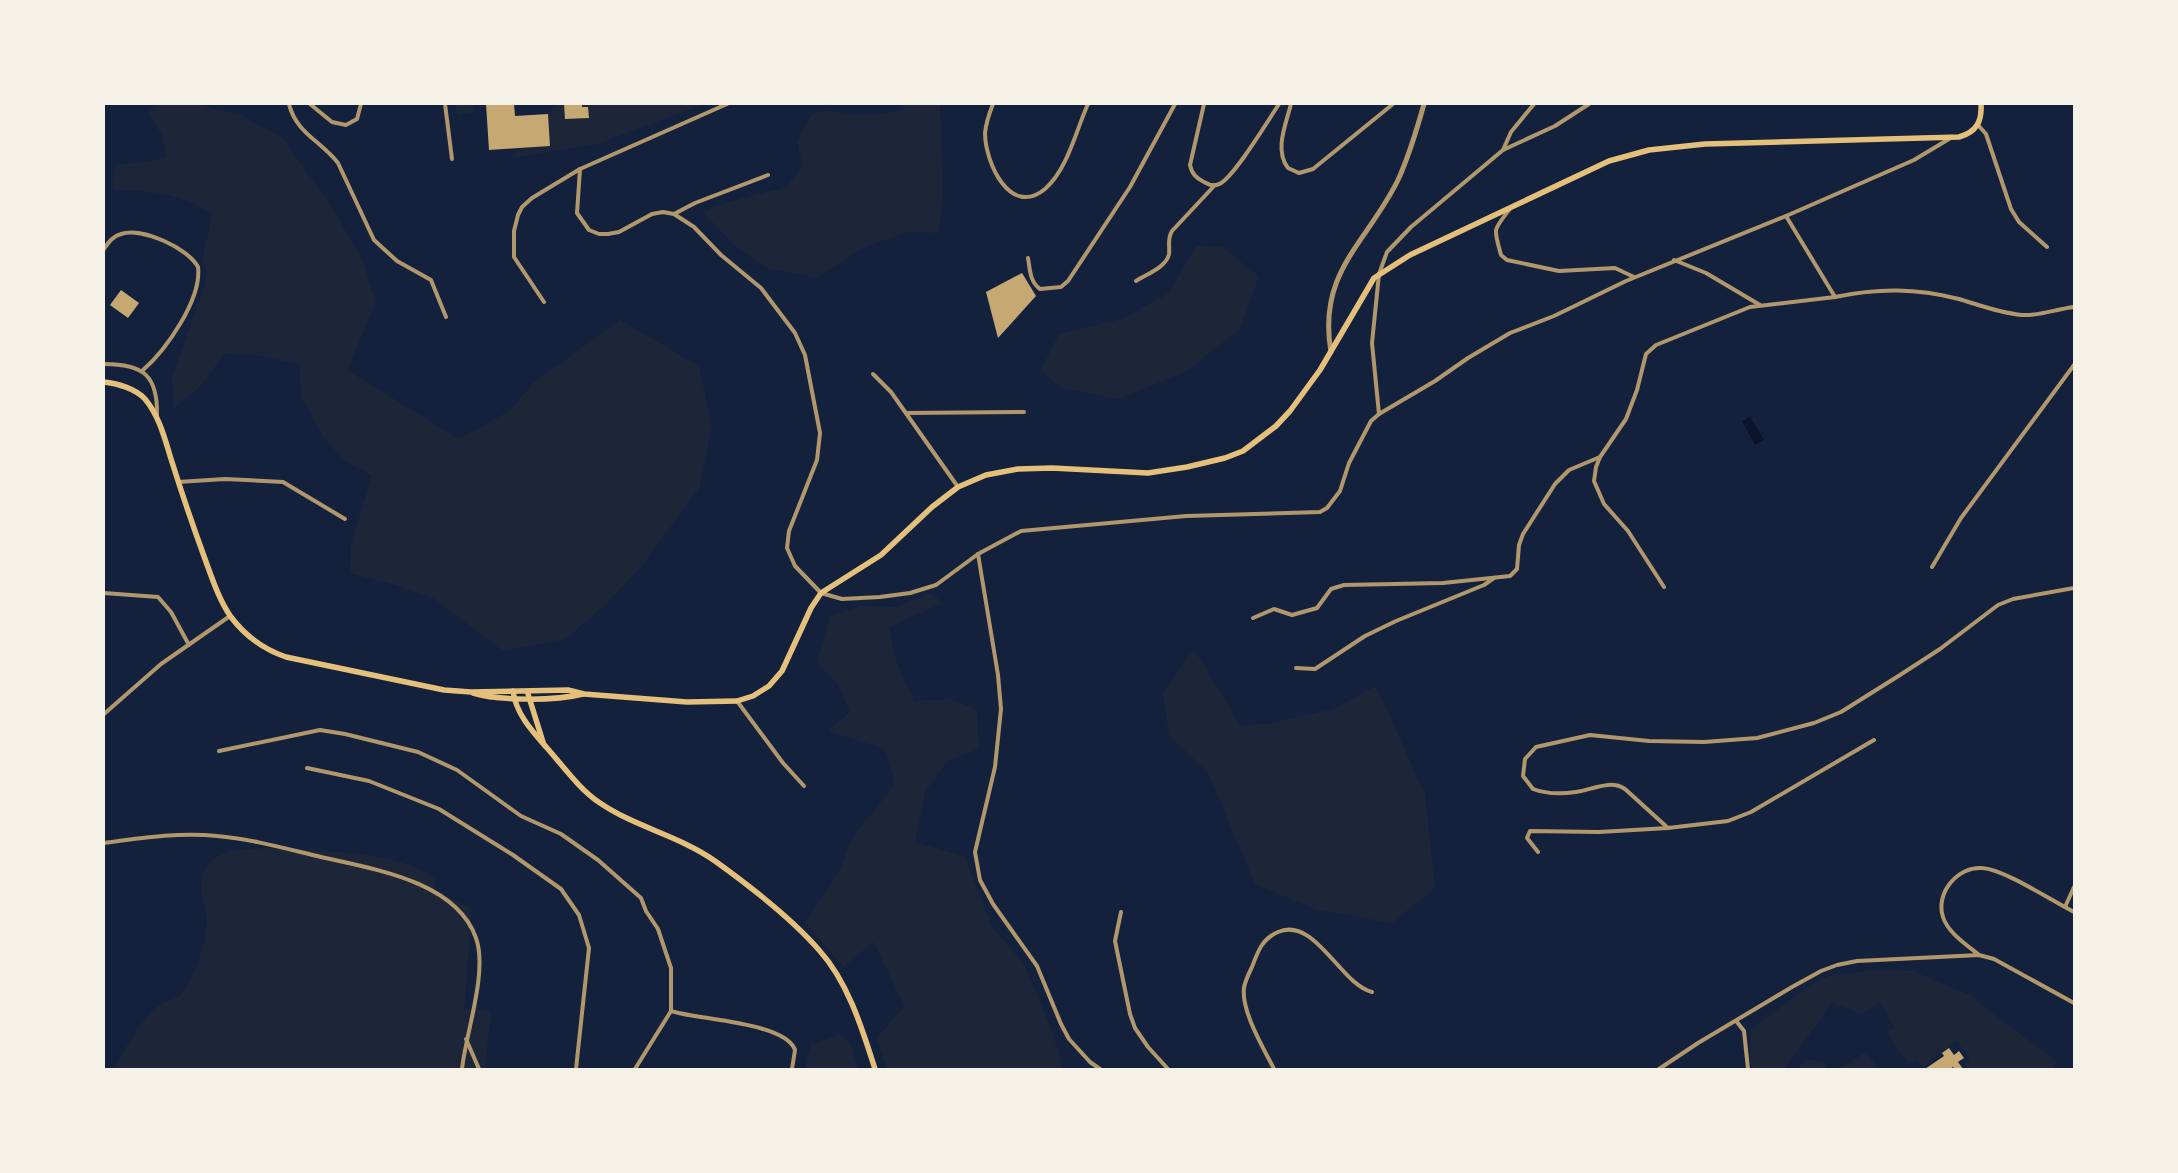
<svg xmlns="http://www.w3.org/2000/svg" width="2178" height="1173" viewBox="0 0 2178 1173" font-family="'Asap Condensed',sans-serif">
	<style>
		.green { fill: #1d2539 }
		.water { fill: #0b132b }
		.building { fill: #c6a872 }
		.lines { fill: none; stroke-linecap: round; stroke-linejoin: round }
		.minor { stroke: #b1986c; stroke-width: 4 }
		.tertiary { stroke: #b1986c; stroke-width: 5 }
		.secondary { stroke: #e5c07b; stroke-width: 5.5 }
	</style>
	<rect width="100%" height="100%" fill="#14213d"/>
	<!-- green -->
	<g class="green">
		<path d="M 156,104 L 196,104 L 241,115 L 282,137 L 333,209 L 362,259 L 376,302 L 347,370 L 459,439 L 511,410 L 533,383 L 620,320 L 699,366 L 712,426 L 699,488 L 642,566 L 607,603 L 566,639 L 503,651 L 434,599 L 395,585 L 350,573 L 351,544 L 372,475 L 346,462 L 324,438 L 302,399 L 299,365 L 257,355 L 224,354 L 201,386 L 174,408 L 172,377 L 202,294 L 207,274 L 202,262 L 212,215 C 189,195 144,189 114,190 L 112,181 L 116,165 L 153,161 L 166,157 L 163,137 L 148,112 Z"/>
		<polygon points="454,104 475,104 473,112 458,115"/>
		<polygon points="556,104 564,104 566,119 589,118 588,107 582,107 582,104 705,104 597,144 512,158 520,148 550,146 548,114"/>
		<path d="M 905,104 L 940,104 L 943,196 L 939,233 L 908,232 L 865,247 L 816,278 L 768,268 L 734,245 L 704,213 L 714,206 L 786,187 L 803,166 L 797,142 L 812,114 C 834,107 831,113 851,115 C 868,116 886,113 903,110 Z"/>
		<polygon points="1196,246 1221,247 1259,276 1240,329 1187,371 1119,399 1061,388 1041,370 1059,334 1122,319 1169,293"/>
		<polygon points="931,593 943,603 889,627 896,661 914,701 951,699 977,710 979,749 947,761 925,792 915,842 965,857 992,927 1024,964 1053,1033 1062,1069 887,1069 877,1038 904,1006 874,942 843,967 805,922 840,870 850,841 895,784 885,749 828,731 850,712 837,683 817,663 830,616 861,606 896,607"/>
		<polygon points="1194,649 1240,725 1267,724 1333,709 1376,686 1425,794 1435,888 1392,923 1317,910 1255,884 1208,773 1169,735 1163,693"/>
		<path d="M 274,848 C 321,852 397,849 435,879 L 434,890 L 472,909 L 464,1009 L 491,1011 L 485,1069 L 115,1069 C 118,1058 145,1016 154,1009 C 161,1003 170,1000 179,997 C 194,977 204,950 207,926 C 208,914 201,900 201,888 C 201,847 243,849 274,848 Z"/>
		<polygon points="1871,970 1913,971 1977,998 1976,1001 2057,1062 2054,1067 2055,1069 1968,1069 1964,1063 1970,1059 1957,1041 1923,1068 1917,1060 1908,1063 1886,1032 1895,1027 1879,1002 1862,1014 1832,1003 1784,1069 1751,1069 1751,1029 1811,985 1829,976"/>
		<polygon points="841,1035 851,1044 858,1069 805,1069 811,1044"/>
		<polygon points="1866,1052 1879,1069 1839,1069"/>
		<polygon points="1806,1059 1823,1062 1829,1069 1798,1069"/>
	</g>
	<!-- water -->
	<polygon class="water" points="1750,417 1764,440 1755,445 1742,421"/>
	<!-- building -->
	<g class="building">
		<polygon points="486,104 514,104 515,116 548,114 550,146 489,150"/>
		<polygon points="564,104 582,104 582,107 588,107 589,118 565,119"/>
		<polygon points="1022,273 1036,296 998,338 986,292"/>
		<polygon points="121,290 139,303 128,318 110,305"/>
		<polygon points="1949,1048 1954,1055 1959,1051 1964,1058 1958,1062 1963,1069 1955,1069 1953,1067 1950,1069 1925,1069 1944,1056 1942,1053"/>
	</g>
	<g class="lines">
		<!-- minor -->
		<g class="minor">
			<path d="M 289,104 C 296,133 321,141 338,163 L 374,240 L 397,261 L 431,280 L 446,317"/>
			<polyline points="310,104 332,122 346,125 357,119 361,104"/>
			<polyline points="445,104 452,159"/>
			<path d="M 993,104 C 989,114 986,123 985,133 C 985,162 1010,218 1045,189 C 1068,169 1076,130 1088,104"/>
			<path d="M 1204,104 L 1190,165 C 1192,174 1196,178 1204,182 C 1209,185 1214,187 1219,184 C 1233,179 1269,119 1279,104"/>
			<path d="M 1291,104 C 1286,124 1274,150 1288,168 L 1299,173 L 1313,169 L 1393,104"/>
			<polyline points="1978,125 1986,134 2011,209 2019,222 2047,247"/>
			<polyline points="1503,150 1511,132 1534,104"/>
			<polyline points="580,169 577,213 589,230 599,234 608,234 619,232 652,214 663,212 674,214 694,227 721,255 761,288 795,333 805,355 820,433 817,460 789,531 787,548 795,566 821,593 842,599 880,597 910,593 936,585 978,554 1021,531 1186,516 1320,512 1327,508 1340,491 1349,463 1371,421 1379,414 1435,381 1468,358 1510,333 1554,316 1626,281 1786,216 1914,160 1949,139"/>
			<path d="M 1509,210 C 1492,232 1494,228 1501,255 L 1507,260 L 1559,271 L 1615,268 L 1634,277"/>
			<polyline points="674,214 695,203 768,175"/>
			<path d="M 1786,216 L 1835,297 C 1878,288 1916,288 1959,299 C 1979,305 2000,313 2022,315 C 2040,316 2056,309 2074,307"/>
			<path d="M 104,249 C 109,242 113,236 121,234 C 142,227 188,248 198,267 C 202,299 166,350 143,370"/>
			<path d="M 1028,258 C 1030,270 1030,282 1040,289 L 1061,287 L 1068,281 L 1130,187 L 1175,104"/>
			<polyline points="1674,260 1706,273 1760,305"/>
			<path d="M 1136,281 C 1145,275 1167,267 1169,254 C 1170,245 1167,239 1172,231 L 1215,185"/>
			<polyline points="544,302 514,257 514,231 518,215 522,207 532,198 580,169 727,104"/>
			<path d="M 104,364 C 143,364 158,375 157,416"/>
			<polyline points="873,374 891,392 958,487"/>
			<polyline points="906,413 1024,412"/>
			<polyline points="1379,414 1372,343 1379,274 1387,252 1411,227 1503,150 1555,126 1589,104"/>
			<polyline points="178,482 225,479 283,482 345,519"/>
			<polyline points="978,554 998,675 1001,709 995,767 975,852 980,880 993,904 1037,966 1061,1024 1069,1039 1090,1062 1100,1069"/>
			<polyline points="1932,567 1961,518 2074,365"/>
			<polyline points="1664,587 1628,531 1604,504 1594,481 1596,467 1600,457 1626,419 1637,390 1646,354 1656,345 1750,307 1835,297"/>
			<polyline points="104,593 158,597 171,612 189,645"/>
			<polyline points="1253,618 1274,609 1292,615 1317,608 1331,589 1344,585 1443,583 1510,576 1517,569 1519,545 1523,534 1555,484 1569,470 1600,457"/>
			<polyline points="1296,668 1315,669 1365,636 1396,621 1484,585 1494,578"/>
			<polyline points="737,701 783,763 804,786"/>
			<polyline points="104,714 161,664 230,616"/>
			<polyline points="219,751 320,730 345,734 418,752 457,770 521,816 561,834 598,860 641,898 646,911 658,929 671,968 671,1011 635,1069"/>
			<polyline points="307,768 369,781 439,809 513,855 561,889 579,915 589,948 576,1069"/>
			<path d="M 1668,828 L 1625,789 C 1610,779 1592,790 1576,792 C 1562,794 1546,794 1533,789 L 1523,776 L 1525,759 L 1536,747 L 1590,735 L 1649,741 L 1704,742 L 1757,738 L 1814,723 L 1841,712 L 1900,675 L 1940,649 L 1998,605 L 2013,599 L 2074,588"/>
			<path d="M 104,843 C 141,838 180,832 217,836 C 252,839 287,849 321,857 C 373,869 456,881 476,938 C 488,972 466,1032 462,1069"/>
			<polyline points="1538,852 1527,838 1530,831 1599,832 1668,828 1728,821 1751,812 1874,740"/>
			<polyline points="2065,907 2074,887"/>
			<polyline points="1121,912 1115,941 1130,1014 1135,1028 1148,1047 1168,1069"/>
			<path d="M 1979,955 C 1967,945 1948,933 1943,917 C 1935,893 1958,866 1982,868 C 2004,869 2052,901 2074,912"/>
			<path d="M 671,1011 C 698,1020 785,1022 795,1050 L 792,1069"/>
			<polyline points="1737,1022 1744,1031 1748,1069"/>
			<polyline points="466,1039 479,1069"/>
			<path d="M 1274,1069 C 1264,1049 1241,1011 1244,988 C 1245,981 1249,973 1252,967 C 1258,951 1262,939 1278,932 C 1315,916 1340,984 1372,992"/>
			<polyline points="1659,1069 1698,1043 1792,987 1821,971 1837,965 1857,961 1979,955 1994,959 2074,1003"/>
		</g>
		<!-- tertiary -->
		<path class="tertiary" d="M 1331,352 C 1317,272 1367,243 1398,180 C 1409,156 1417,129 1424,104"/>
		<!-- secondary -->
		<g class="secondary">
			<path d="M 104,382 C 117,383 136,389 145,399 C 160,417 165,440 172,462 C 182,494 193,526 205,559 C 212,578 219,600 231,617 C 246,637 263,649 286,657 L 444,690 L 471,692 L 568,690 L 584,694 L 687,702 L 737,701 L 753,696 L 769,686 L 782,671 L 811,608 L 821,593 L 881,555 L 932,507 L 958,487 L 986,475 L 1018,469 L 1052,468 L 1148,473 L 1187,467 L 1225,458 L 1243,451 L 1276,426 L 1290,411 L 1320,370 L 1374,278 L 1410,255 L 1609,161 L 1649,150 L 1705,144 L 1959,137 C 1977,132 1982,121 1981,104"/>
			<path d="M 513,691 C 516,714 532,731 547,748 C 564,767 579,789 600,803 C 635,827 680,836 715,861 C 747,884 793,920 819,950 C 848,982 862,1028 875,1069"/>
			<path d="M 473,693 C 500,701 555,701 583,694"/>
			<polyline points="528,694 543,742"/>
		</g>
	</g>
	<!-- border -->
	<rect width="2178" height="1173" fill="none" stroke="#f6f1e7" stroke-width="210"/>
</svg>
